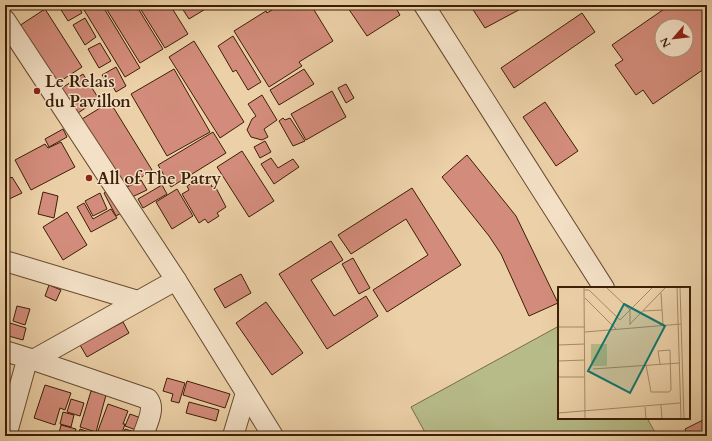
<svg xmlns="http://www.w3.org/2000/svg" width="712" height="441" viewBox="0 0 712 441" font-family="Cardo,serif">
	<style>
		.green { fill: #b6bb88; stroke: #796d47 }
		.building { fill: #d38c7b; stroke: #3c1f06; fill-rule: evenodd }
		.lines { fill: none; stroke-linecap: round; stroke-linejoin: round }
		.minor-casing { stroke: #684b2e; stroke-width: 22 }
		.minor { stroke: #f3e0c6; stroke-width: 20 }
		.poi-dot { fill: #8f2418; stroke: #f3e0c6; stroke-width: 1.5 }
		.labels { text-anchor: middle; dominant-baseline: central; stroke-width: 3; stroke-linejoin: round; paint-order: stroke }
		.poi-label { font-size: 17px; font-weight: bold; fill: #3c1f06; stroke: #f3e0c6; text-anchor: start }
		.inset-road { fill: none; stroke: #a68967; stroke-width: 1 }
		.view { fill: #0f766e; fill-opacity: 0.15; stroke: #0f766e; stroke-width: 2 }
		.inset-edge { fill: none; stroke: #3c1f06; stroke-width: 2 }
	</style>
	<rect width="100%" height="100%" fill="#ecd0a7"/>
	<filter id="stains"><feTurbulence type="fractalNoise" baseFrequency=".005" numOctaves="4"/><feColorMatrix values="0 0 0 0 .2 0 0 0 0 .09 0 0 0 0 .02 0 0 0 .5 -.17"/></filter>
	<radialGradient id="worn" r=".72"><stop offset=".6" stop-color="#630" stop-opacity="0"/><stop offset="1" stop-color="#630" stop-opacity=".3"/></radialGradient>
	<!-- green -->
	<polygon class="green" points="559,326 559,418 647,418 657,436 427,436 411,407"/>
	<!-- building -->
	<g class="building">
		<polygon points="58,5 78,5 82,13 68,21"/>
		<polygon points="81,5 102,5 140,68 125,77"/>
		<polygon points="104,5 136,5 163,49 140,63"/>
		<polygon points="138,5 170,5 188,34 165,48"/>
		<polygon points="180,5 212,5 189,19"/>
		<polygon points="280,5 311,5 333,41 299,62 302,66 269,87 234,31 266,11 267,13"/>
		<polygon points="346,5 394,5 400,15 367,36"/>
		<polygon points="470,5 528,5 485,28"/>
		<path d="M 670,5 L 707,5 L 707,67 L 653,104 L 643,90 L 636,95 L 615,65 L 623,60 L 612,45 ZM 662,26 L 686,26 L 686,50 L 662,50 Z"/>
		<polygon points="45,9 82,67 56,84 19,26"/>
		<polygon points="582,13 595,32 514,88 501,68"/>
		<polygon points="85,18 96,37 85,45 73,25"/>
		<polygon points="233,36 261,82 248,90 236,70 233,72 218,46"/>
		<polygon points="194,41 244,122 220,138 169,57"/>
		<polygon points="100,43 111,61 99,68 88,49"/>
		<polygon points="116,67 126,86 116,92 109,80 106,81 102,75"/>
		<polygon points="174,69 210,132 167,156 131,94"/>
		<polygon points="304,69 314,84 279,105 270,90"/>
		<polygon points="83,74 99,99 75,115 59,90"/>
		<polygon points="346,84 354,98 346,103 338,88"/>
		<polygon points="332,91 346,117 306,140 291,114"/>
		<polygon points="262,95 277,120 264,129 268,137 262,140 251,137 247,130 252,119 256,116 248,104"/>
		<polygon points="110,102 152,170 125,188 82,119"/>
		<polygon points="545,102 578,151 556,166 523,117"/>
		<polygon points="283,118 285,120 290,118 305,141 293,146 279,121"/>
		<polygon points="63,129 67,137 49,147 45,139"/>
		<polygon points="213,132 226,153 171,187 158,165"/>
		<polygon points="265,141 271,152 260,158 254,147"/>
		<polygon points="61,142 75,167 31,190 15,160 45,144 48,148"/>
		<polygon points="242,151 274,201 249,217 217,167"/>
		<polygon points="467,155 516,216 558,303 529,316 501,254 489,236 442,177"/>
		<polygon points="271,158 278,168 293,159 299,167 274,184 261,164"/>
		<polygon points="5,173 7,177 9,176 11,178 12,177 22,193 7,200 5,197"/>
		<polygon points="208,178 212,187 215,186 226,207 217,213 219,216 208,223 205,219 199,223 182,194 189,190 187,186 197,180 199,184"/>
		<polygon points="141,180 147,190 132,197 127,187"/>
		<polygon points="162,185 167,194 143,208 138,199"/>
		<polygon points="412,188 461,265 387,312 373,290 428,255 406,219 351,254 338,235"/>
		<polygon points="110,189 123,212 116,216 104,193"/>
		<polygon points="177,189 193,216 172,229 156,202"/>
		<polygon points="43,192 58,196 54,218 38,214"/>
		<polygon points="100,193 107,209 93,216 85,201"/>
		<polygon points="84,203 93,219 111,209 117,218 91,232 77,207"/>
		<polygon points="67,212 87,245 63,260 43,227"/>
		<polygon points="331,241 343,260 311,280 334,316 366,296 378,316 327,349 279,274"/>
		<polygon points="353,258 370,288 359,294 342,264"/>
		<polygon points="241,274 251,293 225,308 214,289"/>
		<polygon points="49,285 61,290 56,301 45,296"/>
		<polygon points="266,302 303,353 272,375 236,323"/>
		<polygon points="17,306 30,309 25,325 13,321"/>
		<polygon points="5,311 9,313 5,325"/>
		<polygon points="123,322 129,333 87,357 80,345"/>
		<polygon points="10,323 26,328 23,340 5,335 5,329 8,330"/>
		<polygon points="167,378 185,383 179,403 171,401 173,394 163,391"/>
		<polygon points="187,381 230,394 225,408 183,395"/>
		<polygon points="45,385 71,393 65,410 60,408 55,425 34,418"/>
		<polygon points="91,391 106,395 96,432 80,427"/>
		<polygon points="71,399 84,403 80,416 67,412"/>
		<polygon points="189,402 219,410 216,421 186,413"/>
		<polygon points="108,404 128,411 123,424 125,424 121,436 96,436"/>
		<polygon points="63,412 74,415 71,427 60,424"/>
		<polygon points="130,414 141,418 136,430 125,426"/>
		<polygon points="707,418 707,436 688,436 685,429"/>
		<polygon points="61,425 76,429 74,436 68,436 59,433"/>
		<polygon points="80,429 95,434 94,436 77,436"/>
		<polygon points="125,429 135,432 133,436 123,436"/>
	</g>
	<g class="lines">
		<!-- minor casing -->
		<g class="minor-casing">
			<g id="minor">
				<polyline points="424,5 604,288"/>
				<polyline points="5,20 176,280 273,436"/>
				<polyline points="5,261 138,301"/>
				<path d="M 5,351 L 34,360 L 148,399 C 156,409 146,425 143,436"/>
				<polyline points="6,436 26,364 176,280"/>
				<polyline points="233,436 246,393"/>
			</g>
		</g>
		<!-- minor -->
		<use href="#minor" class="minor"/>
	</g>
	<!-- markers -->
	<g class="poi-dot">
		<circle cx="37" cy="91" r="4"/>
		<circle cx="89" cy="178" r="4"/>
	</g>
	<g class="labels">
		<!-- poi labels -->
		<g class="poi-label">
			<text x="45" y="81">Le Relais<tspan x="45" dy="20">du Pavillon</tspan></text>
			<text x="97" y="178">All of The Patry</text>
		</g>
	</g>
	<!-- overview -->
	<g transform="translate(558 287)">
		<rect width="132" height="132" fill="#ecd0a7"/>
		<path d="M 33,57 L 49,57 L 49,79 L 33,79 Z" fill="#b6bb88"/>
		<path class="inset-road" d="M 26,0 L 27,132M 48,0 L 72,23 L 72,38M 119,0 L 123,132M 122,0 L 126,132M 26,3 L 31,3 L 62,33 L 95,0M 103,6 L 105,38M 27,11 L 58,42M 85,24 L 104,23M 72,37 L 108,0M 0,40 L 27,40M 27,45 L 123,37M 0,58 L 27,57M 0,74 L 27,73M 88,78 L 93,105 L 111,105 L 113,103 L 112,63 L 100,64 L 102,77M 35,82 L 122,76M 0,90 L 27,90M 103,118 L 104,132M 87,120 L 88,132M 0,126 L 122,116"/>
		<path class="view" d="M 66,17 L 107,39 L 72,106 L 30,84 Z"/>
		<rect width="132" height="132" class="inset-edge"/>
	</g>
	<!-- margin -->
	<rect width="712" height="441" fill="none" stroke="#ecd0a7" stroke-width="20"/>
	<rect x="6" y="6" width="700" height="429" fill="none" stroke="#3c1f06" stroke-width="2"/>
	<rect x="10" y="10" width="692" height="421" fill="none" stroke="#3c1f06"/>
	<!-- north arrow -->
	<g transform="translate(674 38) rotate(242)"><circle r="19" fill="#f3e0c6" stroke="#aa9379"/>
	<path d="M0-3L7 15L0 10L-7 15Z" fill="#8f2418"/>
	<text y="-6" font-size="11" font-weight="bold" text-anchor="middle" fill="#3c1f06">N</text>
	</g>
	<rect width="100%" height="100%" filter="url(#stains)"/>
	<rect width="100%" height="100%" fill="url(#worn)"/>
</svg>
